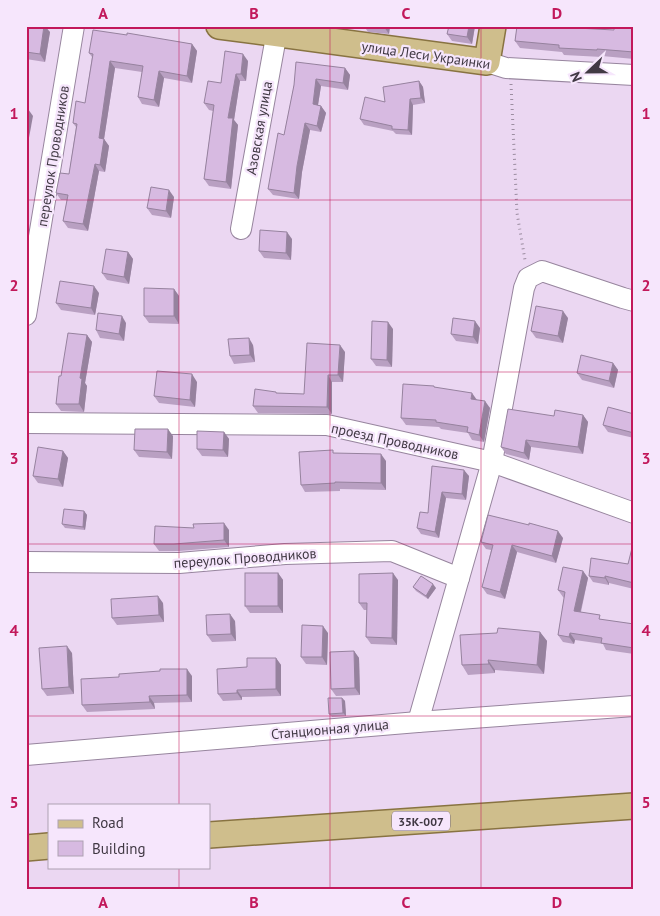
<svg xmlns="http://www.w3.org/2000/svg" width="660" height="916" viewBox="0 0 660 916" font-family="'PT Sans',sans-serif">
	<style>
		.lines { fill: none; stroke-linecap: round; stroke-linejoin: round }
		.minor-casing { stroke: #97859e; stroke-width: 22 }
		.major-casing { stroke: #887341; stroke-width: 28 }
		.path { stroke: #9c8da1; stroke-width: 3; stroke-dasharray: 1 4; stroke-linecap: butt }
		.minor { stroke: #fff; stroke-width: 20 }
		.major { stroke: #cfbe8c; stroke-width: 25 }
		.wall { fill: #b9a0c2 }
		.shaded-wall { fill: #96829e }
		.building { fill: #d7bae1; stroke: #96829e }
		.grid { fill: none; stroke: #c2185b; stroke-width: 1; stroke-opacity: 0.55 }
		.labels { text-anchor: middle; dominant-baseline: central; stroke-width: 4.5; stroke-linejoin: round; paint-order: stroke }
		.shield { fill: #f6e6fc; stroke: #776d7b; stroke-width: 1 }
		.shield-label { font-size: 12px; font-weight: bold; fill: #413944 }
		.street-label { font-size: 14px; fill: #413944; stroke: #f6e6fc }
		.neatline { fill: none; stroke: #c2185b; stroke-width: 2 }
		.grid-label { font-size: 16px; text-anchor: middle; font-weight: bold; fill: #c2185b }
	</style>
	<rect width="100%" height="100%" fill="#ebd7f2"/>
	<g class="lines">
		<!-- minor casing -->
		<g class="minor-casing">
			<g id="minor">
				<polyline points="487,62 506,68 634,75"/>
				<polyline points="241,229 278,26"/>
				<polyline points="26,315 74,26"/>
				<polyline points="26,423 327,425 492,462 634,513"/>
				<polyline points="26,562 179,563 285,554 392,551 459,578"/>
				<polyline points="418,722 492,462 524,288 528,278 542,271 623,298 634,301"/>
				<polyline points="26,755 418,722 634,706"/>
			</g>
		</g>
		<!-- major casing -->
		<g class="major-casing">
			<g id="major">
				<polyline points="219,26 487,62 493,26"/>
				<polyline points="209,835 634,806"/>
				<polyline points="26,848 49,846"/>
			</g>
		</g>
		<!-- path -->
		<polyline class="path" points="511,84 517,213 525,260"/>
		<!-- minor -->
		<use href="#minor" class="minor"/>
		<!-- major -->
		<use href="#major" class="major"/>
	</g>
	<!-- wall -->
	<g class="wall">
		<polygon points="26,26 50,32 45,62 26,59"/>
		<polygon points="364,26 390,26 389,34 368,32"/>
		<polygon points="449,26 475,26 472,44 452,41 447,34"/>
		<polygon points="517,26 543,26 614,30 634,26 634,59 602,56 602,57 564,55 562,52 520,48 515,41"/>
		<polygon points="127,35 192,44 197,51 192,83 164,78 159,107 142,104 138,97 142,72 115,68 104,139 109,146 105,172 99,171 88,231 68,228 63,221 67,200 61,200 56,193 69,174 76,127 73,123 85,103 92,57 89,53"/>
		<polygon points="248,61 246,81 240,81 234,120 238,125 231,189 209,186 204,179 213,111 209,110 204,103 221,83"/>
		<polygon points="345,68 350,75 348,90 321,86 318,105 321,106 326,113 321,132 310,130 302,172 299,199 273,195 268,189 284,135 294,85"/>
		<polygon points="419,81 423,87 425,103 413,105 412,135 396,134 393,131 364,125 360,119 385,102"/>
		<polygon points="174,197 171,218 152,215 147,208"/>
		<polygon points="292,239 291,260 264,258 259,251"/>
		<polygon points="128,252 133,259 129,284 107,280 102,273"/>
		<polygon points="174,289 179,296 179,324 149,323 144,316"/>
		<polygon points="99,293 95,315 61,310 56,303"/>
		<polygon points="568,318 563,343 536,338 531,331"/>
		<polygon points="126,323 124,341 100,338 96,330"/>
		<polygon points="480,328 478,344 456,341 451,334"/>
		<polygon points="393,329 392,367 376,366 371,359"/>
		<polygon points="87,335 92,342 85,383 87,386 84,412 61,411 56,404 61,376"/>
		<polygon points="253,345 255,362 234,364 230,356"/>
		<polygon points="345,352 343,382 332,382 332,414 258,413 253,406 277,393 304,394"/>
		<polygon points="613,363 618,370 614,388 582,380 577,373"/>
		<polygon points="197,382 195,407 159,403 154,396"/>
		<polygon points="435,387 477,400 490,408 484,442 472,440 468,433 441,429 439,427 406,425 401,418"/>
		<polygon points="634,414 634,438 608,432 603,425"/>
		<polygon points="583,415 588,422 583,454 531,447 529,460 506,454 501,447 554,416"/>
		<polygon points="224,432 229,439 228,457 202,456 197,449"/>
		<polygon points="173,436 172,459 139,457 134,450"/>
		<polygon points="63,451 68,458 63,487 38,483 33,476"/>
		<polygon points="335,453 386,461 386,490 340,489 340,491 305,492 301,485"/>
		<polygon points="432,466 469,476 466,500 446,498 439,538 421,534 417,528 428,513"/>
		<polygon points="84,511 87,515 85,530 65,528 62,524"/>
		<polygon points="229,530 229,547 179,551 159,551 154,544"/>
		<polygon points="563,538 556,563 517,552 505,599 487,594 482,587 491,550 486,549 481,542"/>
		<polygon points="634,545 634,589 609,583 609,585 593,582 589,576 628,564"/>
		<polygon points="583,571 588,578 581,612 603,620 634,624 634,654 606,650 603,644 575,640 574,644 563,642 558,635 564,598 563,597 558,590"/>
		<polygon points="278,573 283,580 283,613 250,613 245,606"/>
		<polygon points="398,580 397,645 371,644 366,637 367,610 364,610 359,603"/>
		<polygon points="413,587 436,588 428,599 416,591"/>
		<polygon points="163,603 164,622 117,625 112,618"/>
		<polygon points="235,621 236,641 212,642 207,635"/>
		<polygon points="540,632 547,641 544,674 495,670 495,673 468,675 462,665"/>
		<polygon points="328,633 327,665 306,664 301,657"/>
		<polygon points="354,651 359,658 360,695 336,696 331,689"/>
		<polygon points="72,653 74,694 47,696 42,689"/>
		<polygon points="276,658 281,665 281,696 242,697 242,700 223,701 218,694 247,667"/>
		<polygon points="192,676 192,702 154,703 155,709 87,712 82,705"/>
		<polygon points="342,698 345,701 346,716 332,717 329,714"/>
	</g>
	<!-- shaded-wall -->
	<g class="shaded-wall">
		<polygon points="44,26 45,26 50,32 45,62 40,54"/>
		<polygon points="385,26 390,26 389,34 384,27"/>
		<polygon points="469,26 475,26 472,44 467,37"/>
		<polygon points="192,44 197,51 192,83 187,76"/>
		<polygon points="243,54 248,61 246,81 241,74"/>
		<polygon points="110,61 115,68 104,139 109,146 105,172 100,165 99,138"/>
		<polygon points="345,68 350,75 348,90 343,83"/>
		<polygon points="159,71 164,78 159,107 154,100"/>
		<polygon points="236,74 240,81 234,120 238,125 231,189 226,182 228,118"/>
		<polygon points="316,79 321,86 317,111 313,104"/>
		<polygon points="419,81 423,87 425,103 421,98"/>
		<polygon points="410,99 413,105 412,135 408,130"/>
		<polygon points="321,106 326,113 321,132 317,126"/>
		<polygon points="28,109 33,116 26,154 26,120"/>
		<polygon points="305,123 310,130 302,172 299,199 294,193 297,166"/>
		<polygon points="95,164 99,171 88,231 83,224"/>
		<polygon points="169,190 174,197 171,218 166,211"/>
		<polygon points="287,232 292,239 291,260 286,253"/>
		<polygon points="128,252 133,259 129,284 124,277"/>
		<polygon points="94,286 99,293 95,315 91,308"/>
		<polygon points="174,289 179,296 179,324 174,316"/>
		<polygon points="563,311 568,318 563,343 558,336"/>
		<polygon points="122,316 126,323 124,341 119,334"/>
		<polygon points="475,321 480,328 478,344 473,337"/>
		<polygon points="388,322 393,329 392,367 387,360"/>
		<polygon points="87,335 92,342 85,383 87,386 84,412 79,404 80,378"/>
		<polygon points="249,338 253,345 255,362 250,355"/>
		<polygon points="340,345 345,352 343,382 338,375"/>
		<polygon points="613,363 618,370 614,388 609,381"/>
		<polygon points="192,374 197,382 195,407 190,400"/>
		<polygon points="328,375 332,382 332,414 327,407"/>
		<polygon points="472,393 477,400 471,399"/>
		<polygon points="485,401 490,408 484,442 479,435"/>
		<polygon points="583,415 588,422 583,454 578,447"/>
		<polygon points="168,429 173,436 172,459 167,452"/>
		<polygon points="224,432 229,439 228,457 223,450"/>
		<polygon points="526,440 531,447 529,460 524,453"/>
		<polygon points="63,451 68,458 63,487 58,479"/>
		<polygon points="381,454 386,461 386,490 381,483"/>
		<polygon points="464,470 469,476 466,500 462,494"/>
		<polygon points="442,492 446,498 439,538 435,532"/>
		<polygon points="84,511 87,515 85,530 83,527"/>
		<polygon points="224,523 229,530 229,547 224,540"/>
		<polygon points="558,531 563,538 556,563 552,556"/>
		<polygon points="512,545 517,552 505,599 500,592"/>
		<polygon points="583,571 588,578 579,618 574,611"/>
		<polygon points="278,573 283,580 283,613 278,606"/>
		<polygon points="393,573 398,580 397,645 392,638"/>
		<polygon points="605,576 609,583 609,585 605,578"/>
		<polygon points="433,584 436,588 428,599 426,596"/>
		<polygon points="158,596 163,603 164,622 159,615"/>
		<polygon points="230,614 235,621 236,641 231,634"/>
		<polygon points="323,626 328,633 327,665 322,657"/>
		<polygon points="540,632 547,641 544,674 537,665"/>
		<polygon points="570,633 575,640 574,644 569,637"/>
		<polygon points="67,646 72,653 74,694 69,687"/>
		<polygon points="354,651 359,658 360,695 355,688"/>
		<polygon points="276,658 281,665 281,696 276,689"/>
		<polygon points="488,660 495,670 495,673 489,664"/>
		<polygon points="187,669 192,676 192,702 187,695"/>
		<polygon points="237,690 242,697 242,700 237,693"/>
		<polygon points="149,696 154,703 155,709 150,702"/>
		<polygon points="342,698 345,701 346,716 343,713"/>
	</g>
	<!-- building -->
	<g class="building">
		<polygon points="26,26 44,26 40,54 26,52"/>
		<polygon points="449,26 469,26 467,37 447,34"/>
		<polygon points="517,26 539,26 614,30 614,26 634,26 634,52 597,49 597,50 559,48 559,45 515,41"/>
		<polygon points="93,30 127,35 127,33 192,44 187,76 159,71 154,100 138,97 143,66 110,61 99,138 104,139 100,165 95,164 83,224 63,221 68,195 56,193 60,173 69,174 77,124 73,123 76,101 85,103 93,54 89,53"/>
		<polygon points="225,51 243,54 241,74 236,74 228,118 233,118 226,182 204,179 214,105 204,103 208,81 221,83"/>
		<polygon points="296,62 345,68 343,83 316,79 313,104 321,106 317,126 305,123 297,166 294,193 268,189 278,133 284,135 294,85"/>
		<polygon points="419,81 421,98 410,99 408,130 392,129 392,126 360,119 365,97 385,102 383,87"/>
		<polygon points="26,109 28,109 26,120"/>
		<polygon points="151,187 169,190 166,211 147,208"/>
		<polygon points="260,230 287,232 286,253 259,251"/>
		<polygon points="106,249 128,252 124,277 102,273"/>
		<polygon points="60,281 94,286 91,308 56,303"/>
		<polygon points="144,288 174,289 174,316 144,316"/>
		<polygon points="536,306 563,311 558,336 531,331"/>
		<polygon points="98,313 122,316 119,334 96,330"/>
		<polygon points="453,318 475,321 473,337 451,334"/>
		<polygon points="372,321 388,322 387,360 371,359"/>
		<polygon points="68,333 87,335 80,378 82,379 79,404 56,404 59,376 61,376"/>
		<polygon points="249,338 250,355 230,356 228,339"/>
		<polygon points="307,343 340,345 338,375 328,375 327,407 253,406 255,389 276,392 276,393 304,394"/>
		<polygon points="581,355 613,363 609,381 577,373"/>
		<polygon points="157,371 192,374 190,400 154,396"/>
		<polygon points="403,384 434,386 434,387 472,393 471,399 485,401 479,435 467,432 468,427 436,422 436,420 401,418"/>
		<polygon points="608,407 634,414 634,433 603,425"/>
		<polygon points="508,409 554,416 555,410 583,415 578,447 526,440 524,453 501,447"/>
		<polygon points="135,429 168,429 167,452 134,450"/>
		<polygon points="197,431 224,432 223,450 197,449"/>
		<polygon points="38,447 63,451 58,479 33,476"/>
		<polygon points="333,450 333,453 381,454 381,483 335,482 335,483 301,485 299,452"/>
		<polygon points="432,466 464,470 462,494 442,492 435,532 417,528 420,512 428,513"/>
		<polygon points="64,509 84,511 83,527 62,524"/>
		<polygon points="488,515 529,525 529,523 558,531 552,556 512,545 500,592 482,587 493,545 481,542"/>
		<polygon points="224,523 224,540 174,544 154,544 155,526 194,528 193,524"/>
		<polygon points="633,544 634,545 634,583 605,576 605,578 589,576 591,558 628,564"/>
		<polygon points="563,567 583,571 574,611 600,615 599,619 634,624 634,648 601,643 602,638 570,633 569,637 558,635 565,592 558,590"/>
		<rect x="245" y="573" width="33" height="33"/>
		<polygon points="393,573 392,638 366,637 367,603 359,603 359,574"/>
		<polygon points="421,576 433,584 426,596 413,587"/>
		<polygon points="158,596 159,615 112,618 111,599"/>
		<polygon points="230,614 231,634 207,635 206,615"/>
		<polygon points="302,625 323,626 322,657 301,657"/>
		<polygon points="498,628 540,632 537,665 488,660 489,664 462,665 460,635 497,633"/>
		<polygon points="67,646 69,687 42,689 39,648"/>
		<polygon points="354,651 355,688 331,689 330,652"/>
		<polygon points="247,658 276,658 276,689 237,690 237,693 218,694 217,669 247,667"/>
		<polygon points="160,669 187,669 187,695 149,696 150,702 82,705 81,679 119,677 119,674 160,671"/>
		<polygon points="328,698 342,698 343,713 329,714"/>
	</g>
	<!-- grid -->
	<path class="grid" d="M 179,26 L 179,805M 330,26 L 330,890M 481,26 L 481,890M 26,200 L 634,200M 26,372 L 634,372M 26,544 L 634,544M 26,716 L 634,716M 179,867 L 179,890"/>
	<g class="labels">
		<!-- shield labels -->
		<rect class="shield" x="392" y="811.5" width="58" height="19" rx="4"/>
		<g class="shield-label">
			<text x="421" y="821">35К-007</text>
		</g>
		<!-- street labels -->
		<g class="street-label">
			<text transform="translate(426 55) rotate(8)">улица Леси Украинки</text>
			<text transform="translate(259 128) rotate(-80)">Азовская улица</text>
			<text transform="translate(53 156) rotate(-81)">переулок Проводников</text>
			<text transform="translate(395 441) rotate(12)">проезд Проводников</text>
			<text transform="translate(245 558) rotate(-4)">переулок Проводников</text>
			<text transform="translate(330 729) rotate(-5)">Станционная улица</text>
		</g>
	</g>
	<!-- border -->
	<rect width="660" height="916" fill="none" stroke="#f6e6fc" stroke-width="55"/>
	<!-- legend -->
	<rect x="48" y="804" width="162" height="65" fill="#f6e6fc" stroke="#aea1b2"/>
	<rect x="58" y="820" width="25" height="8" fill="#cfbe8c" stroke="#aea1b2"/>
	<text x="92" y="828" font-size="15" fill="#413944">Road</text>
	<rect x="58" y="841" width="25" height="15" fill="#d7bae1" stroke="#aea1b2"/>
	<text x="92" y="854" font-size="15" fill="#413944">Building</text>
	<!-- north arrow -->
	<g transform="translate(588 72) rotate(248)" stroke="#f6e6fc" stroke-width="4" paint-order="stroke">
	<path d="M0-4L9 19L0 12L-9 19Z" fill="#413944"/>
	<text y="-8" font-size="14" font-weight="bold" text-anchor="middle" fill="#413944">N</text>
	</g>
	<rect x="28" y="28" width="604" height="860" class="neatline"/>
	<g class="grid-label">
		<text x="103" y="19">A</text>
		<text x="254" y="19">B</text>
		<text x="406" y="19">C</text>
		<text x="557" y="19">D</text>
		<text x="14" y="119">1</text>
		<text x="646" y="119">1</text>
		<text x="14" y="291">2</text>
		<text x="646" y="291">2</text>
		<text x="14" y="464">3</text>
		<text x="646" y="464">3</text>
		<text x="14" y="636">4</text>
		<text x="646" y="636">4</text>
		<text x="14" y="808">5</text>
		<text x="646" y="808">5</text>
		<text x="103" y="908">A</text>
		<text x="254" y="908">B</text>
		<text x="406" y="908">C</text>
		<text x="557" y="908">D</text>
	</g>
</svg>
